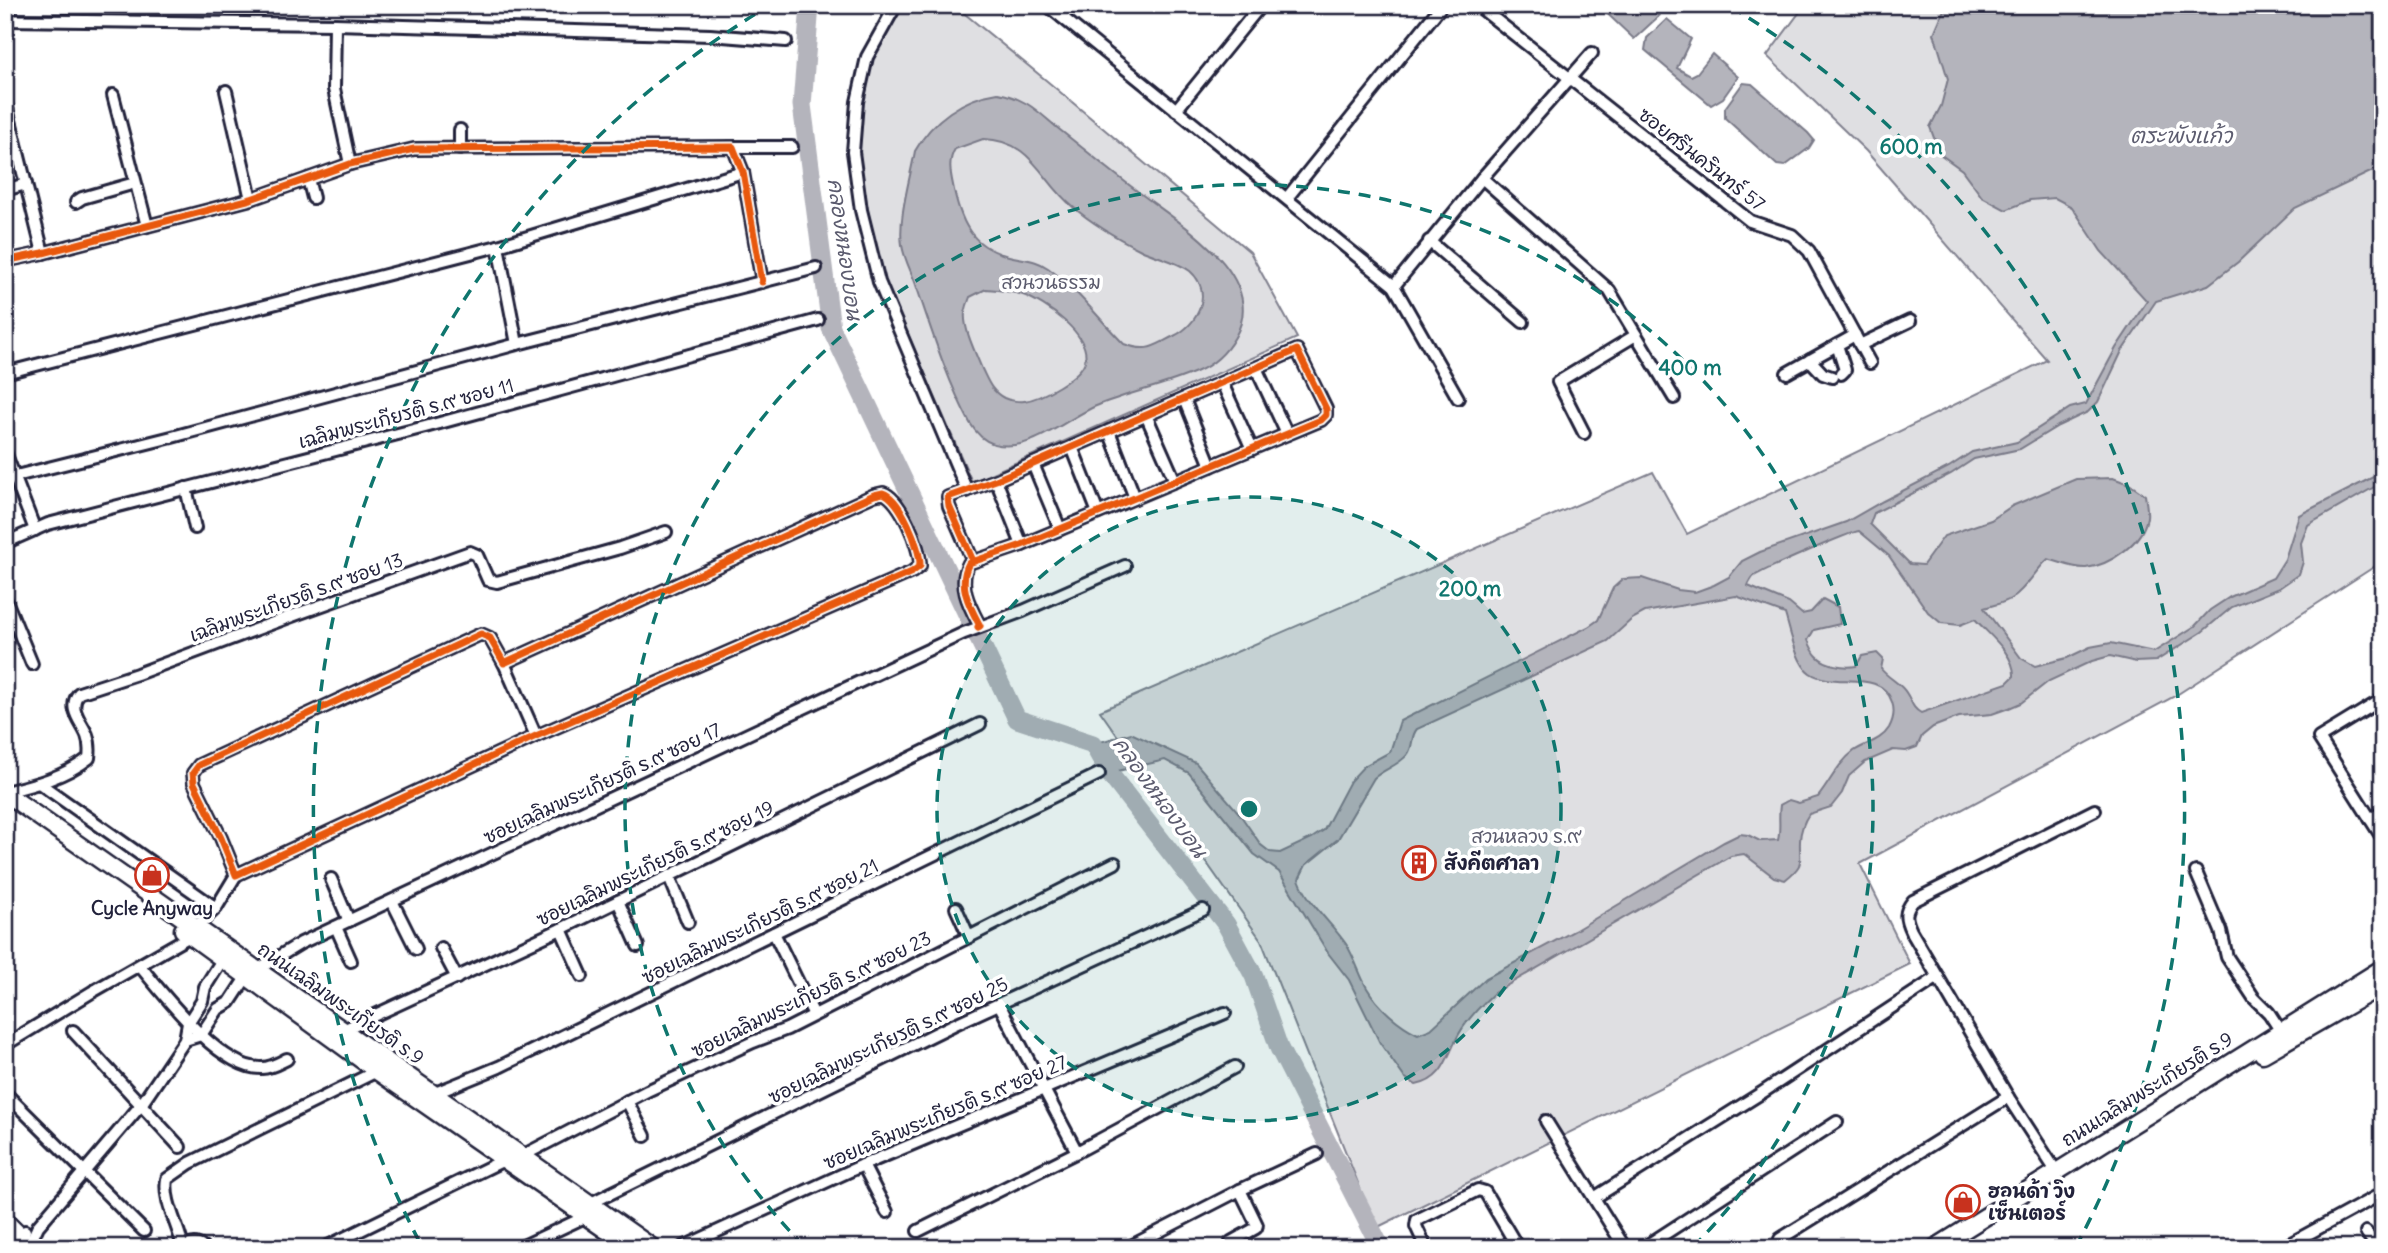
<svg xmlns="http://www.w3.org/2000/svg" width="2388" height="1253" viewBox="0 0 2388 1253" font-family="Delius,'Playpen Sans Thai',sans-serif">
	<style>
		.green { fill: #dfdfe2; stroke: #80808e; stroke-width: 2 }
		.water { fill: #b4b4bc; stroke: #7a7a88; stroke-width: 2; fill-rule: evenodd }
		.lines { fill: none; stroke-linecap: round; stroke-linejoin: round }
		.river { stroke: #b4b4bc; stroke-width: 19 }
		.minor-casing { stroke: #22223b; stroke-width: 16 }
		.secondary-casing { stroke: #22223b; stroke-width: 21 }
		.minor { stroke: #fff; stroke-width: 10 }
		.secondary { stroke: #fff; stroke-width: 16 }
		.cycleway-casing { stroke: #fff; stroke-width: 11 }
		.cycleway { stroke: #e8590c; stroke-width: 7 }
		.ring { fill: none; stroke: #0f766e; stroke-width: 3.5; stroke-dasharray: 12 9 }
		.labels { text-anchor: middle; dominant-baseline: central; stroke-width: 7; stroke-linejoin: round; paint-order: stroke }
		.street-label { font-size: 19px; fill: #22223b; stroke: #fff }
		.park-label { font-size: 19px; fill: #5b5b6d; stroke: #fff }
		.poi-label { font-size: 19px; font-weight: bold; fill: #22223b; stroke: #fff; text-anchor: start }
		.water-label { font-size: 21px; font-style: italic; fill: #5c5c6f; stroke: #fff }
		.centre { fill: #0f766e; stroke: #fff; stroke-width: 3.5 }
		.ring-label { font-size: 21px; text-anchor: middle; font-weight: bold; fill: #0f766e; stroke: #fff; stroke-width: 7; stroke-linejoin: round; paint-order: stroke }
	</style>
	<rect width="100%" height="100%" fill="#fff"/>
	<filter id="ink" filterUnits="userSpaceOnUse"><feTurbulence type="fractalNoise" baseFrequency=".0143" numOctaves="2"/><feDisplacementMap in="SourceGraphic" scale="14" xChannelSelector="R" yChannelSelector="G"/><feConvolveMatrix kernelMatrix="1 2 1 2 8 2 1 2 1" color-interpolation-filters="sRGB"/></filter>
	<g filter="url(#ink)">
		<!-- green -->
		<g class="green">
			<polygon points="901,5 954,5 1047,81 1250,252 1297,338 972,482 884,279 868,211 859,151 862,103 872,58"/>
			<polygon points="1805,5 2383,5 2383,561 2175,696 1860,864 1910,964 1376,1228 1261,940 1100,711 1653,472 1687,534 2047,360 1866,151 1767,56"/>
		</g>
		<!-- water -->
		<g class="water">
			<polygon points="1598,5 1646,5 1659,16 1634,39"/>
			<path d="M 1946,5 L 2383,5 L 2383,166 L 2295,208 L 2238,262 L 2208,285 L 2156,301 L 2122,351 L 2098,402 L 2088,412 L 2058,426 L 2020,449 L 1974,459 L 1951,474 L 1874,513 L 1870,524 L 1910,564 L 1923,565 L 1944,536 L 1991,520 L 2012,506 L 2076,479 L 2113,478 L 2129,484 L 2145,495 C 2146,502 2148,511 2147,517 C 2143,543 2110,565 2086,568 C 2075,569 2059,562 2048,559 C 2035,571 2027,588 2012,598 C 2005,603 1993,605 1984,608 L 2021,658 L 2035,666 L 2067,658 L 2090,647 L 2111,643 L 2154,652 L 2195,626 L 2210,610 L 2230,597 L 2273,578 L 2285,559 L 2299,515 L 2383,472 L 2383,482 L 2308,525 L 2301,543 L 2303,562 L 2299,574 L 2279,588 L 2232,607 L 2202,632 L 2156,661 L 2136,662 L 2110,656 L 2092,661 L 2049,681 L 2021,703 L 2009,708 L 1992,714 L 1959,717 L 1933,727 L 1922,736 L 1917,747 L 1906,751 L 1893,750 L 1865,762 L 1849,776 L 1842,793 L 1831,807 L 1809,814 C 1804,821 1800,832 1800,841 C 1799,863 1806,863 1785,880 L 1774,877 L 1744,854 L 1731,856 L 1494,993 C 1481,1005 1468,1018 1459,1034 C 1447,1056 1444,1080 1416,1085 L 1404,1077 L 1380,1043 L 1349,980 L 1328,953 L 1279,872 L 1254,854 L 1189,773 L 1165,760 L 1109,773 L 1093,744 L 1131,733 L 1196,763 L 1239,813 L 1261,845 L 1270,852 L 1280,853 L 1312,838 L 1324,830 L 1350,781 L 1364,766 L 1390,752 L 1400,721 L 1588,627 L 1598,620 L 1613,588 L 1623,579 L 1642,578 L 1678,590 L 1695,592 L 1714,585 L 1729,577 L 1742,561 L 1760,552 L 1846,522 L 1883,501 L 1949,467 L 1972,452 L 2017,442 L 2070,408 L 2086,404 L 2116,348 L 2147,301 L 2101,251 L 2072,207 L 2055,198 L 2030,200 L 2006,210 L 1982,197 L 1962,170 L 1940,154 L 1930,127 L 1941,106 L 1948,79 L 1934,33 ZM 1859,531 L 1889,556 L 1928,612 L 1941,623 L 1960,625 L 1975,619 C 1988,634 2015,654 2014,676 L 2007,683 L 1921,713 C 1912,708 1912,702 1907,694 C 1901,683 1889,679 1881,669 L 1883,659 L 1877,653 L 1862,656 L 1856,666 C 1844,668 1825,665 1817,656 C 1813,652 1810,645 1808,640 L 1814,630 L 1840,624 L 1838,607 L 1823,599 L 1811,612 L 1802,614 L 1789,603 L 1748,586 C 1748,585 1752,578 1753,577 C 1758,572 1850,532 1859,531 ZM 1736,596 L 1785,614 C 1790,630 1796,663 1810,673 C 1834,689 1881,668 1892,702 C 1895,711 1894,719 1889,728 C 1881,741 1866,743 1854,751 C 1837,764 1831,781 1818,797 L 1799,803 L 1789,800 L 1780,805 C 1778,817 1781,828 1778,840 L 1760,841 L 1748,835 L 1740,834 L 1724,842 L 1574,931 L 1486,978 L 1431,1029 L 1418,1034 C 1399,1025 1378,1007 1367,988 C 1359,974 1355,958 1346,944 C 1331,922 1308,904 1299,879 L 1306,865 L 1338,839 L 1374,778 C 1384,769 1399,765 1407,755 C 1414,747 1410,737 1417,729 L 1608,641 L 1632,619 L 1645,612 Z"/>
			<polygon points="1667,19 1691,39 1677,68 1691,76 1697,73 1712,54 1738,77 1723,98 1711,105 1645,50 1647,38"/>
			<polygon points="1743,83 1752,84 1808,133 1814,140 1809,148 1785,166 1777,165 1725,118 1725,108"/>
			<path d="M 998,93 C 1028,99 1038,112 1060,130 C 1088,152 1115,175 1144,196 C 1184,226 1269,278 1235,337 C 1226,353 1213,365 1196,372 C 1166,385 1132,392 1101,404 C 1068,416 1032,454 994,444 C 983,441 976,433 970,423 C 947,380 932,332 916,285 C 912,273 904,259 902,245 C 898,218 910,179 915,151 C 932,120 963,98 998,93 ZM 983,139 C 1033,140 1040,180 1073,207 C 1093,224 1117,238 1141,250 C 1156,257 1177,261 1190,271 C 1214,292 1198,325 1174,336 C 1153,346 1148,353 1124,344 C 1099,319 1077,289 1048,268 C 1037,260 1026,260 1013,257 C 974,249 962,226 954,190 C 951,175 947,162 955,149 ZM 986,289 C 999,290 1011,291 1023,295 C 1045,303 1091,334 1085,361 C 1081,377 1040,399 1024,401 C 1019,402 1008,400 1004,398 C 991,391 988,381 982,369 C 976,354 963,328 965,313 C 966,308 968,302 970,297 Z"/>
		</g>
		<g class="lines">
			<!-- river -->
			<polyline class="river" points="810,5 802,105 831,328 1017,719 1093,744 1109,773 1226,924 1254,976 1279,1048 1381,1248"/>
			<!-- minor casing -->
			<g class="minor-casing">
				<g id="minor">
					<polyline points="896,5 867,57 857,102 853,152 861,210 879,282 967,491"/>
					<polyline points="1047,5 1394,286 1458,398"/>
					<polyline points="1477,5 1750,221 1792,235 1809,251 1870,363"/>
					<polyline points="1062,17 1072,5"/>
					<polyline points="5,20 335,24 710,35 786,41"/>
					<polyline points="335,24 334,89 350,164"/>
					<polyline points="226,91 251,199"/>
					<polyline points="113,95 147,226"/>
					<polyline points="5,100 43,253"/>
					<polyline points="1176,110 1261,5"/>
					<polyline points="733,147 792,147"/>
					<polyline points="460,149 460,130"/>
					<polyline points="1482,178 1609,290 1674,398"/>
					<polyline points="308,179 313,198"/>
					<polyline points="5,190 26,184"/>
					<polyline points="1287,198 1442,5"/>
					<polyline points="76,202 82,198 135,183"/>
					<polyline points="1429,241 1523,322"/>
					<polyline points="498,246 517,344"/>
					<polyline points="5,261 43,253 251,199 350,164 414,149 733,147 743,172 762,282"/>
					<polyline points="1394,286 1482,178 1592,53"/>
					<polyline points="1837,345 1845,370 1841,374"/>
					<polyline points="1860,345 1910,321"/>
					<polyline points="1810,360 1823,374 1832,377"/>
					<polyline points="1256,368 1287,434"/>
					<polyline points="5,373 498,246 743,172"/>
					<polyline points="1787,373 1855,335"/>
					<polyline points="1222,383 1252,449"/>
					<polyline points="1184,399 1211,466"/>
					<polyline points="1146,415 1175,481"/>
					<polyline points="1109,431 1135,498"/>
					<polyline points="1584,433 1558,382 1636,335"/>
					<polyline points="1072,447 1098,513"/>
					<polyline points="5,452 35,530"/>
					<polyline points="1033,464 1060,529"/>
					<polyline points="16,476 172,437 517,344 816,268"/>
					<polyline points="996,480 1022,545"/>
					<polyline points="186,488 195,528"/>
					<path d="M 883,493 C 900,498 921,548 920,566 L 912,572 L 536,736 L 236,875 L 221,838 L 194,783 L 193,773 L 199,765 L 481,634 L 490,638 L 504,663 L 874,495 Z"/>
					<polyline points="5,543 48,524 425,427 818,320"/>
					<path d="M 973,561 L 949,506 L 948,497 L 996,480 L 1297,350 L 1326,409 L 1326,415 L 1321,420 L 1022,545 L 969,563 C 957,585 970,607 980,626"/>
					<polyline points="5,598 32,664"/>
					<polyline points="504,663 536,736"/>
					<polyline points="2383,699 2319,738 2383,839"/>
					<polyline points="39,783 216,908"/>
					<path d="M 5,792 C 34,785 65,777 89,758 C 90,750 90,743 87,735 C 81,721 67,708 79,693 L 137,674 L 300,613 L 470,552 L 477,555 L 488,580 L 497,582 L 620,548 L 666,532"/>
					<polyline points="2370,819 2383,812"/>
					<polyline points="2196,872 2221,931 2227,957 2254,998 2269,1013 2280,1030"/>
					<polyline points="669,876 688,922"/>
					<polyline points="331,879 349,921"/>
					<polyline points="392,901 416,949"/>
					<polyline points="618,901 638,946"/>
					<polyline points="956,908 969,937"/>
					<polyline points="336,927 351,961"/>
					<polyline points="561,929 582,976"/>
					<polyline points="774,933 814,1015"/>
					<polyline points="441,948 457,978"/>
					<path d="M 140,966 C 164,995 221,1070 262,1068 C 271,1068 279,1063 287,1059"/>
					<polyline points="999,1004 1077,1152"/>
					<polyline points="343,1030 561,929 980,724"/>
					<polyline points="73,1031 180,1147"/>
					<polyline points="185,1040 201,1035 218,1009 230,1002 247,976 301,943 964,633 1023,611 1125,566"/>
					<polyline points="5,1045 92,992 190,936 196,927 216,908 236,875"/>
					<polyline points="5,1093 144,1231"/>
					<polyline points="433,1094 499,1067 1099,774"/>
					<polyline points="627,1101 645,1136"/>
					<polyline points="1546,1121 1625,1248"/>
					<polyline points="522,1156 647,1091 753,1042 787,1029 1115,863"/>
					<polyline points="863,1165 887,1212"/>
					<path d="M 2056,1171 L 2008,1097 L 1911,931 C 1905,918 1904,912 1913,901 L 2095,810"/>
					<polyline points="1594,1198 1763,1092 1938,977"/>
					<polyline points="589,1204 953,1025 1203,910"/>
					<polyline points="5,1217 35,1246"/>
					<polyline points="918,1231 1077,1152 1235,1067"/>
					<polyline points="2366,1232 2377,1248"/>
					<polyline points="1780,1239 2008,1097"/>
					<polyline points="5,1240 25,1231"/>
					<polyline points="1231,1242 1256,1228 1257,1225 1240,1190"/>
					<path d="M 184,1247 C 191,1244 196,1242 203,1248"/>
					<polyline points="28,1248 38,1226 141,1105 185,1040 188,1023 202,1001 205,987 222,960"/>
					<path d="M 183,1248 C 179,1226 163,1202 167,1179 L 190,1163 L 377,1071"/>
					<polyline points="324,1248 506,1159"/>
					<polyline points="519,1248 587,1216"/>
					<polyline points="681,1248 863,1165 1225,1013"/>
					<polyline points="1127,1248 1240,1190 1317,1154"/>
					<polyline points="1426,1248 1416,1226 1417,1220 1478,1190 1485,1192 1518,1248"/>
					<polyline points="1643,1248 1837,1122"/>
					<polyline points="2282,1248 2383,1193"/>
				</g>
			</g>
			<!-- secondary casing -->
			<g class="secondary-casing">
				<g id="secondary">
					<polyline points="5,793 653,1248"/>
					<polyline points="183,930 377,1071 632,1248"/>
					<polyline points="2263,1054 2383,985"/>
					<polyline points="1935,1248 2383,968"/>
				</g>
			</g>
			<!-- minor -->
			<use href="#minor" class="minor"/>
			<!-- secondary -->
			<use href="#secondary" class="secondary"/>
			<!-- cycleway casing -->
			<g class="cycleway-casing">
				<g id="cycleway">
					<polyline points="5,261 43,253 251,199 350,164 414,149 733,147 743,172 762,282"/>
					<path d="M 883,493 C 900,498 921,548 920,566 L 912,572 L 536,736 L 236,875 L 221,838 L 194,783 L 193,773 L 199,765 L 481,634 L 490,638 L 504,663 L 874,495 Z"/>
					<path d="M 973,561 L 949,506 L 948,497 L 996,480 L 1297,350 L 1326,409 L 1326,415 L 1321,420 L 1022,545 L 969,563 C 957,585 970,607 980,626 L 978,627"/>
				</g>
			</g>
			<!-- cycleway -->
			<use href="#cycleway" class="cycleway"/>
		</g>
	</g>
	<!-- distance rings -->
	<circle cx="1249" cy="809" r="312" fill="#0f766e" fill-opacity=".12"/>
	<g class="ring">
		<circle cx="1249" cy="809" r="312"/>
		<path d="M804 1246A624 624 0 1 1 1694 1246"/>
		<path d="M419 1241A936 936 0 0 1 767 7M1731 7A936 936 0 0 1 2079 1241"/>
	</g>
	<!-- icons -->
	<defs>
		<g id="building-ring" transform="scale(1.75)"><circle r="9.5" fill="#fff" stroke="#c8321e" stroke-width="1.5"/><path d="M-4-6H4V6H1V3H-1V6H-4ZM-2.5-4.3h1.7v1.8h-1.7ZM.8-4.3h1.7v1.8H.8ZM-2.5-1h1.7V.8h-1.7ZM.8-1h1.7V.8H.8Z" fill="#c8321e"/></g>
		<g id="shop-ring" transform="scale(1.75)"><circle r="9.5" fill="#fff" stroke="#c8321e" stroke-width="1.5"/><path d="M-5-2.5h2.3a2.7 3.5 0 0 1 5.4 0H5L5.5 6h-11ZM-1.5-2.5h3a1.5 2.3 0 0 0-3 0Z" fill="#c8321e"/></g>
	</defs>
	<g fill-rule="evenodd">
		<use href="#building-ring" x="1419" y="863"/>
		<use href="#shop-ring" x="152" y="875"/>
		<use href="#shop-ring" x="1963" y="1202"/>
	</g>
	<g class="labels">
		<!-- street labels -->
		<g class="street-label">
			<text transform="translate(1702 159) rotate(38)">ซอยศรีนครินทร์ 57</text>
			<text transform="translate(406 413) rotate(-15)">เฉลิมพระเกียรติ ร.๙ ซอย 11</text>
			<text transform="translate(296 597) rotate(-20)">เฉลิมพระเกียรติ ร.๙ ซอย 13</text>
			<text transform="translate(602 783) rotate(-25)">ซอยเฉลิมพระเกียรติ ร.๙ ซอย 17</text>
			<text transform="translate(655 863) rotate(-26)">ซอยเฉลิมพระเกียรติ ร.๙ ซอย 19</text>
			<text transform="translate(760 921) rotate(-26)">ซอยเฉลิมพระเกียรติ ร.๙ ซอย 21</text>
			<text transform="translate(811 994) rotate(-26)">ซอยเฉลิมพระเกียรติ ร.๙ ซอย 23</text>
			<text transform="translate(341 1003) rotate(35)">ถนนเฉลิมพระเกียรติ ร.9</text>
			<text transform="translate(888 1040) rotate(-26)">ซอยเฉลิมพระเกียรติ ร.๙ ซอย 25</text>
			<text transform="translate(2147 1089) rotate(-32)">ถนนเฉลิมพระเกียรติ ร.9</text>
			<text transform="translate(945 1112) rotate(-23)">ซอยเฉลิมพระเกียรติ ร.๙ ซอย 27</text>
		</g>
		<!-- park labels -->
		<g class="park-label">
			<text x="1051" y="282">สวนวนธรรม</text>
			<text x="1526" y="836">สวนหลวง ร.๙</text>
		</g>
		<!-- poi labels -->
		<g class="poi-label">
			<text x="1444" y="863">สังคีตศาลา</text>
			<text x="152" y="908" text-anchor="middle">Cycle Anyway</text>
			<text x="1988" y="1191">ฮอนด้า วิง<tspan x="1988" dy="22">เซ็นเตอร์</tspan></text>
		</g>
		<!-- water labels -->
		<g class="water-label">
			<text x="2181" y="135">ตระพังแก้ว</text>
			<text transform="translate(845 249) rotate(82)">คลองหนองบอน</text>
			<text transform="translate(1160 797) rotate(54)">คลองหนองบอน</text>
		</g>
	</g>
	<circle cx="1249" cy="809" r="10" class="centre"/>
	<g class="ring-label">
		<text x="1911" y="154">600 m</text>
		<text x="1690" y="375">400 m</text>
		<text x="1470" y="596">200 m</text>
	</g>
	<!-- margin -->
	<rect width="2388" height="1253" fill="none" stroke="#fff" stroke-width="28"/>
	<rect x="14" y="14" width="2360" height="1225" fill="none" stroke="#22223b" stroke-width="2.5" filter="url(#ink)"/>
</svg>
